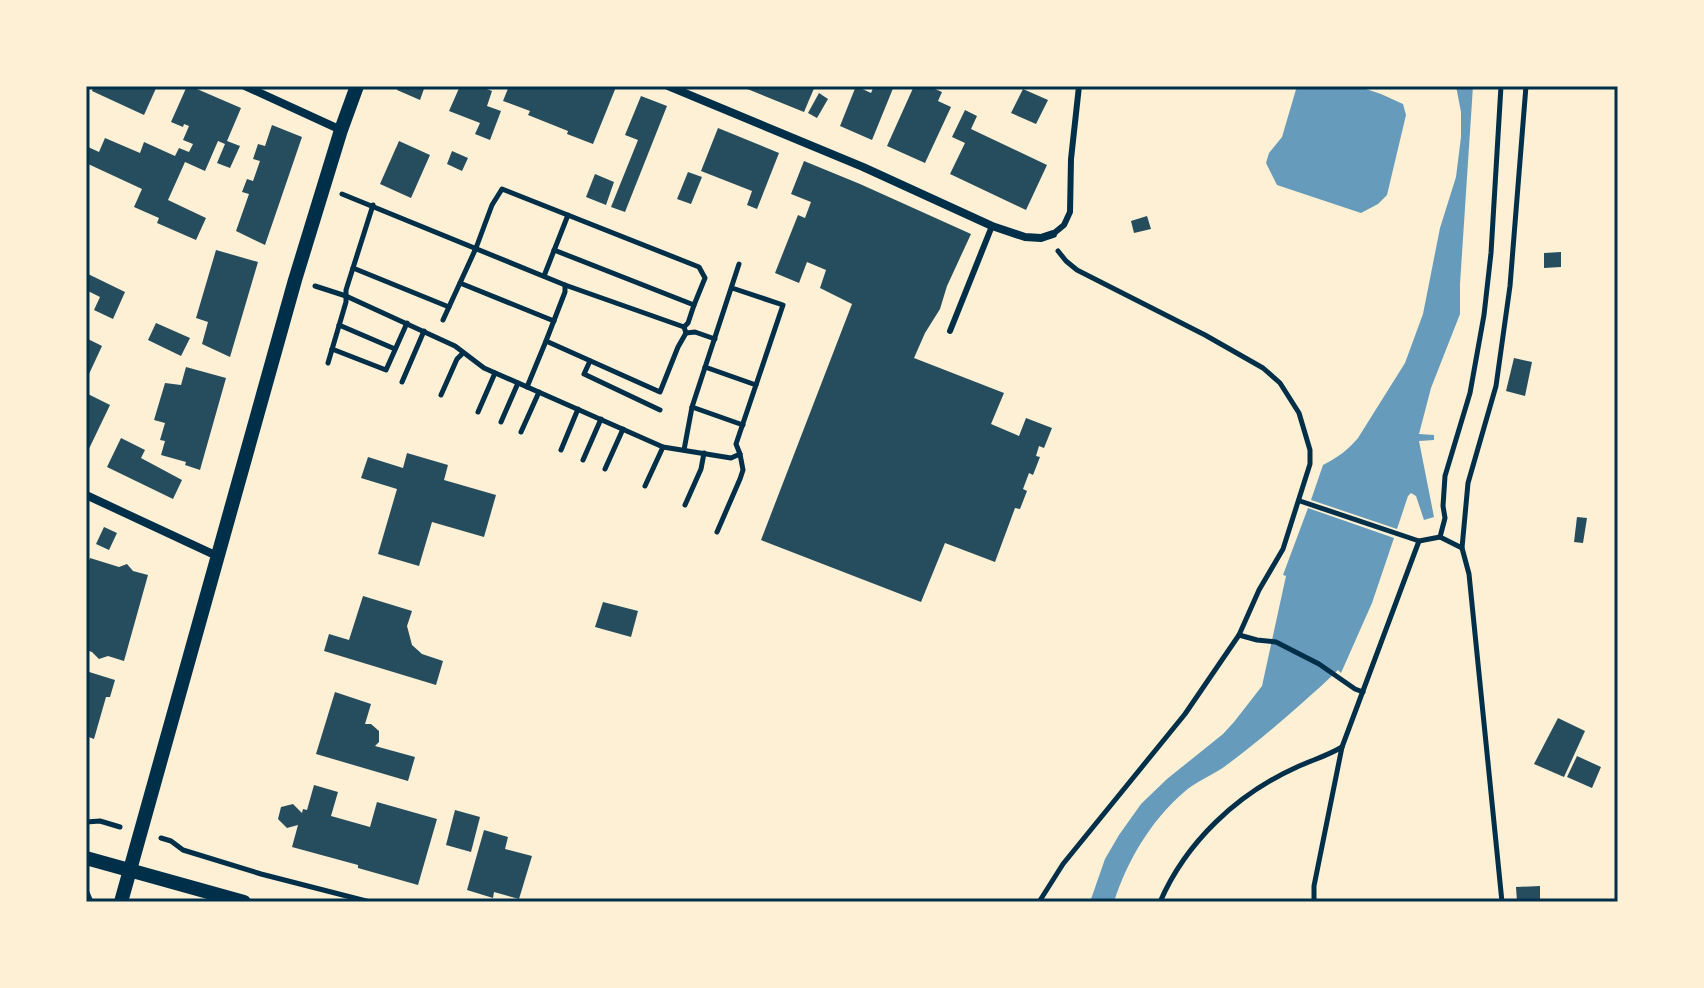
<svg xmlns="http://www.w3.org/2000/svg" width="1704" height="988" viewBox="0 0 1704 988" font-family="Overpass,sans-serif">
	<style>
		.water { fill: #669bbc }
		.building { fill: #264d5e }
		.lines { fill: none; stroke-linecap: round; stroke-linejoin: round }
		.path { stroke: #003049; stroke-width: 5 }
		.service { stroke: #003049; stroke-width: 6 }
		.minor { stroke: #003049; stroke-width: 8 }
		.tertiary { stroke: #003049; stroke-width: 14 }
		.neatline { fill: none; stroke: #003049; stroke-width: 3 }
	</style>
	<rect width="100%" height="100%" fill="#fdf0d5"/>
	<!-- water -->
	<g class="water">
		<polygon points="1297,86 1357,86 1381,94 1403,104 1406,115 1387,195 1378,204 1361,213 1277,185 1266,163 1269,153 1282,137"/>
		<path d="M 1456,86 L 1473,86 L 1460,284 L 1460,314 L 1431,388 L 1419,434 L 1434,435 L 1434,440 L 1419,441 L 1434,517 L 1424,520 L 1416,496 L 1411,493 L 1408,496 L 1397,529 L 1311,500 L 1323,465 C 1337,458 1348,450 1358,438 L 1405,363 L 1423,314 L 1440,228 L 1456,177 L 1461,137 L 1461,112 Z"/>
		<path d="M 1308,508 L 1394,538 L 1372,603 L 1341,673 L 1338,670 C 1326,682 1313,693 1301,704 C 1276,726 1251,747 1224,767 C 1211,776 1195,782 1183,793 C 1150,822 1127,861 1114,902 L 1090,902 L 1105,859 L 1119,835 L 1141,804 L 1167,779 L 1223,734 L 1234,722 L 1262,686 L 1286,576 L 1283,575 Z"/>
	</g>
	<!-- building -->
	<g class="building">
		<polygon points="94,86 157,86 144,115 92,91"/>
		<polygon points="187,86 190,86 241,108 227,141 240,146 230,168 217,163 225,144 218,141 205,171 185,162 168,200 206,218 196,240 157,223 159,218 134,207 142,189 86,163 86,146 99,152 105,138 140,153 144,142 175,156 179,148 189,152 193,144 183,140 189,126 184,124 183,127 171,122"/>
		<polygon points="398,86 425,86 420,100 397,90"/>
		<polygon points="460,86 479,86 492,91 487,106 501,111 490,140 475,134 480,123 449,111"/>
		<polygon points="509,86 614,86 616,87 593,144 567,134 568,131 528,115 530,111 503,101"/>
		<polygon points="740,86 815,86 804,112"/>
		<polygon points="856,86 871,93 874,86 894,86 872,140 840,126"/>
		<polygon points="914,86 928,86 942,92 938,101 951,107 925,163 887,146"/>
		<polygon points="1023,89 1048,100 1036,124 1011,113"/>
		<polygon points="819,93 828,99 817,118 808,113"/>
		<polygon points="641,96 667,106 625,212 611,207 638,140 625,135"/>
		<polygon points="965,110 977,116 971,129 1047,165 1026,210 950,174 965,143 952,137"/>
		<polygon points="272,125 302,137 265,245 236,231 249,194 242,192 247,179 253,181 260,161 253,159 258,144 265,146"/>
		<polygon points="718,128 779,153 757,209 747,205 752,191 701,171"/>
		<polygon points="399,141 430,155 411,198 380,184"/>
		<polygon points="452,151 468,158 462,171 447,164"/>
		<polygon points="804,161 860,184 971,234 947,286 940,309 925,333 914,358 1004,393 991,424 1019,436 1026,418 1052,428 1044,448 1039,446 1036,456 1040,457 1033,475 1029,473 1023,489 1027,491 1020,509 1015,508 995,562 945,543 921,602 761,540 852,304 820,288 826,270 807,262 799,283 775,273 798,215 805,218 811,202 791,194"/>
		<polygon points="688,172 702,177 691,204 677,199"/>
		<polygon points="595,174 614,182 606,205 586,197"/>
		<polygon points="1147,216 1151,229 1134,233 1131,221"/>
		<polygon points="216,250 258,262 230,357 202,344 208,322 196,318"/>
		<polygon points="1561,252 1561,267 1544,268 1544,253"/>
		<polygon points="86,273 125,292 113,319 94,310 100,297 86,290"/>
		<polygon points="156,323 190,338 181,356 148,340"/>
		<polygon points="86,338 102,346 89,374 86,372"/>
		<polygon points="1514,358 1532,362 1525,396 1506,391"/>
		<polygon points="186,367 226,378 200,470 185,465 186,462 161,455 165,441 160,440 165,423 154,420 165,383 181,385"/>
		<polygon points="86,393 110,405 86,455"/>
		<polygon points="121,438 145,450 141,458 182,480 173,499 107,467"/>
		<polygon points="407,453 448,465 444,480 496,495 484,537 432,522 419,566 378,554 397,489 361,478 368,457 403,468"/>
		<polygon points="1577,517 1587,518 1583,543 1574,542"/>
		<polygon points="104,527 117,533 109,550 96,544"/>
		<polygon points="90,558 119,567 127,564 133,571 148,575 124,661 108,656 99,659 92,652 86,650 86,567"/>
		<polygon points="363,596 412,611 407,626 412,645 422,654 443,661 436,685 324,651 329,634 349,640"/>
		<polygon points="603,602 638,611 631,637 595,627"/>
		<polygon points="86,671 115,680 110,697 106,697 94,739 86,736"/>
		<polygon points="335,692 371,704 365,724 371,724 379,731 379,742 375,746 415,757 408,781 316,754"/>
		<polygon points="1558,718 1585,731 1564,777 1534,764"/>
		<polygon points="1577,756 1601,767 1592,788 1567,777"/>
		<polygon points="314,785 338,792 331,816 370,827 377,802 437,819 418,885 358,868 358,865 292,847 298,825 287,828 278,819 281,807 293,804 302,813 303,809 307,810"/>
		<polygon points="455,810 480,817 471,852 446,845"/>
		<polygon points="484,830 508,837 505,849 532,856 519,899 494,892 493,898 467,890"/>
		<polygon points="1540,886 1540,902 1517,902 1516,887"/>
	</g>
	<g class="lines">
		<!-- path -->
		<g class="path">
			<polyline points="342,194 565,285 684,327 686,333 695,332 715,339"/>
			<polyline points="554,250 694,305 688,323 684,327"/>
			<polyline points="353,268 449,307"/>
			<polyline points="544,276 568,215"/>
			<polyline points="460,283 554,321"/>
			<polyline points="565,285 565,292 546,341 660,392 678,347 686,333"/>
			<polyline points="315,286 346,296 455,346 484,368 663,447 731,458 740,454 736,444 783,305 732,288"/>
			<polyline points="443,320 476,248 492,205 502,189 699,267 705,278 694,305"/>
			<polyline points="339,325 395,349"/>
			<polyline points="332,349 386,370 407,323"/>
			<polyline points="590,361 584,374 660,410"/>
			<polyline points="328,363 346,302 346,290 373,205"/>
			<polyline points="705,367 756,385"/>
			<polyline points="402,382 424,331"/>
			<polyline points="527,387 546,341"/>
			<polyline points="441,395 457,359 463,353"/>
			<polyline points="692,407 743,425"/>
			<polyline points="478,412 495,373"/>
			<polyline points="501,422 518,383"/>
			<polyline points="521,432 539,392"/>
			<polyline points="561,450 578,409"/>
			<polyline points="684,450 692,407 739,264"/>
			<polyline points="583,460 601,419"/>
			<polyline points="605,469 623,429"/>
			<polyline points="645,486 663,447"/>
			<polyline points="1300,501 1419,541 1440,537 1462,548 1468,483 1496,386 1510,286 1526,86"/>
			<polyline points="685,505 701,469 704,453"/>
			<polyline points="717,532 740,479 743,470 740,454"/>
			<polyline points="1440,537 1445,518 1443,506 1445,476 1470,393 1484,315 1491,253 1501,86"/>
			<polyline points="1462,548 1469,574 1502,902"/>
			<polyline points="1239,635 1257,640 1276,642 1319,664 1355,689 1363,692"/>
			<polyline points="86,822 100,821 120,827"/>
			<polyline points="161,838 171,841 183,850 261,874 370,902"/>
			<polyline points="86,890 91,902"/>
			<polyline points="1039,902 1063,864 1185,714 1239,635 1259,590 1283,549 1310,464 1310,450 1299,413 1280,383 1263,368 1205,335 1077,270 1066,261 1058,251"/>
			<path d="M 1160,902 C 1186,842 1237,794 1297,767 C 1312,760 1327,756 1342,747"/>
			<polyline points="1314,902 1314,886 1342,747 1419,541"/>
		</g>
		<!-- service -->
		<g class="service">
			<polyline points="1053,234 1064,225 1070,212 1071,159 1079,86"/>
			<polyline points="950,331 992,226"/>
		</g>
		<!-- minor -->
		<g class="minor">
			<polyline points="245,86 341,130"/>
			<polyline points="668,86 863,167 992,226 1025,237 1041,238 1053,234"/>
			<polyline points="86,495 217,556"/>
		</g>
		<!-- tertiary -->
		<g class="tertiary">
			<polyline points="86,858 244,902"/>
			<polyline points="121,902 295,280 341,130 357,86"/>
		</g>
	</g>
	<!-- border -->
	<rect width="1704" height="988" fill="none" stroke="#fdf0d5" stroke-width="176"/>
	<rect x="88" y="88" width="1528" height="812" class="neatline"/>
</svg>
